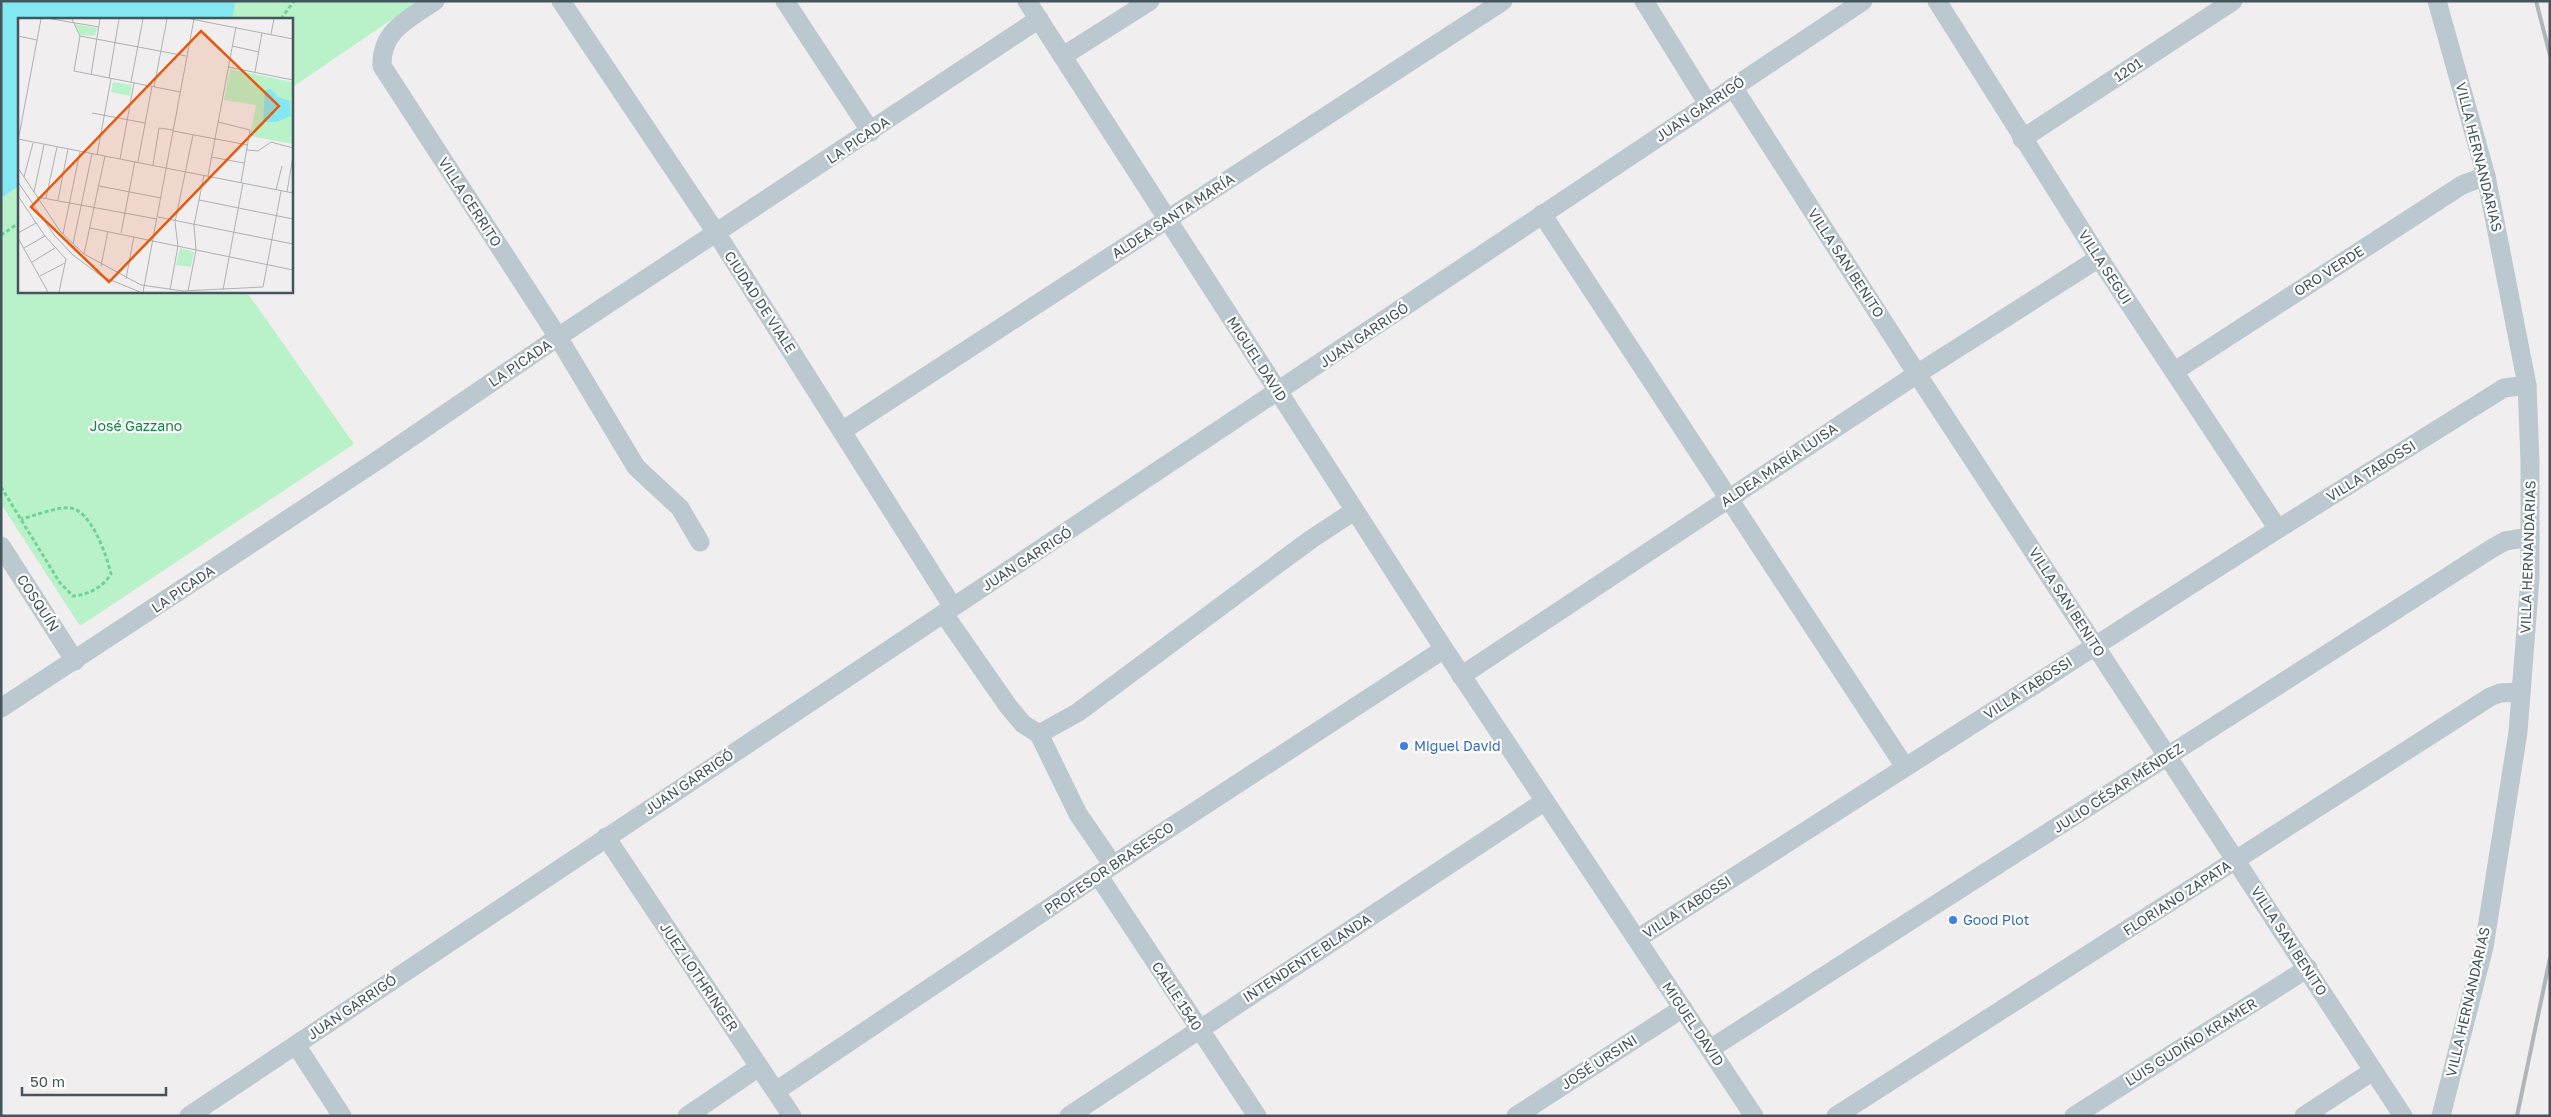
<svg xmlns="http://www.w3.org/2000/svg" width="2551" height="1117" viewBox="0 0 2551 1117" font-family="'Golos Text',sans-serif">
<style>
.green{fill:#b9f2c9}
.water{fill:#83e8f2}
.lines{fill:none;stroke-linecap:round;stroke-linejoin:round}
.path{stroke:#6fd396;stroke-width:3;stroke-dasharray:4 2.5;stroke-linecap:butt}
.minor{stroke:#bbc8cf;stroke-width:19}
.rail{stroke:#b0b5b9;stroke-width:4}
.shop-dot{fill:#3f7fe0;stroke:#fff;stroke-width:2}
.labels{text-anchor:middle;stroke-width:4.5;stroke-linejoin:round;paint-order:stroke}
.street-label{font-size:14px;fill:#45555d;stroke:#fff}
.park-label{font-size:14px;fill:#10853d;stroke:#fff}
.shop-label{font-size:14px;fill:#366cbe;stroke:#fff;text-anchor:start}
.inset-road{fill:none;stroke:#acb1b5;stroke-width:1}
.view{fill:#e8590c;fill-opacity:0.15;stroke:#e8590c;stroke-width:2.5}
.inset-edge{fill:none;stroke:#45555d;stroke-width:2.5}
</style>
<rect width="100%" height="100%" fill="#f1eeef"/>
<path class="green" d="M1,1h418l-128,87v-69h-272v272h227l108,153 -274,182 -79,-122z"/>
<path class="water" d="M1,1h233l1,3 -3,15h-213v167l-18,12z"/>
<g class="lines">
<g class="path">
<path d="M281,19l13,-18"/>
<path d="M1,235l18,-12"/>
<path d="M1,487l59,96 13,13c15,-1 30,-9 38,-22 -4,-18 -20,-64 -41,-66 -11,-2 -36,8 -49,11"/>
</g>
<g class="minor">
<path d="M435,1c-26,18 -54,29 -53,65l176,271 78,130 44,41 20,34"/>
<path d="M561,1l156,233 236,373"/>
<path d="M785,1l86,131"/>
<path d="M1027,1l417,648 310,467"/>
<path d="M1644,1l64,103"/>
<path d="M1937,1l162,257 179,271"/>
<path d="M2437,1l49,175 41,209 3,76v117l-12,154 -34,215 -43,169"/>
<path d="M1063,56l87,-55"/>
<path d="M1733,87l184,287 486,742"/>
<path d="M2022,139l211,-138"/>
<path d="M1542,214l363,553"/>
<path d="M2175,371l287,-186 24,-9"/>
<path d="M842,431l661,-430"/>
<path d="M1,546l74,115"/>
<path d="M944,614l64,92 15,18 16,10 38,-21 233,-173 44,-29"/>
<path d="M1461,676l456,-302 182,-116"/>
<path d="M1,708l377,-248 180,-123 481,-318"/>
<path d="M1039,734l39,80 35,51"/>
<path d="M606,837l186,279"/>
<path d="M1098,875l159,241"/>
<path d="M1637,939l641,-410 226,-141 23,-3"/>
<path d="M296,1045l46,71"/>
<path d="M1710,1049l781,-500 14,-8 25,-4"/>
<path d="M776,1091l337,-226 331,-216"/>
<path d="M189,1116l1674,-1115"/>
<path d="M687,1116l72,-49"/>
<path d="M1069,1116l476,-315"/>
<path d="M1516,1116l167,-108"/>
<path d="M1836,1116l654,-419 10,-4 21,-1"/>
<path d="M2074,1116l234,-148"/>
<path d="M2304,1116l69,-45"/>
</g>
<g class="rail">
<path d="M2536,1l14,54"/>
<path d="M2517,1116l33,-158"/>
</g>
</g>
<g class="shop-dot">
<circle cx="1404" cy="746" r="5"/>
<circle cx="1953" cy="920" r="5"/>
</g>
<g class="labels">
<g class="street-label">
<text transform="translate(2128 70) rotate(-33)" y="5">1201</text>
<text transform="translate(1700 109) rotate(-34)" y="5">JUAN GARRIGÓ</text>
<text transform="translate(858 140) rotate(-34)" y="5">LA PICADA</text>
<text transform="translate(2479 157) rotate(76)" y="5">VILLA HERNANDARIAS</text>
<text transform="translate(470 202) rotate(57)" y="5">VILLA CERRITO</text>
<text transform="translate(1173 216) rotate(-33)" y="5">ALDEA SANTA MARÍA</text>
<text transform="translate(1846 263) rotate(57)" y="5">VILLA SAN BENITO</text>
<text transform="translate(2105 267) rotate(57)" y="5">VILLA SEGUI</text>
<text transform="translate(2329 271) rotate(-33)" y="5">ORO VERDE</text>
<text transform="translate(760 302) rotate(57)" y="5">CIUDAD DE VIALE</text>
<text transform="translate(1364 335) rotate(-34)" y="5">JUAN GARRIGÓ</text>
<text transform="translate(1257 359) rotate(57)" y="5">MIGUEL DAVID</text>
<text transform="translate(520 363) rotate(-34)" y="5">LA PICADA</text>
<text transform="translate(1779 465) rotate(-34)" y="5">ALDEA MARÍA LUISA</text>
<text transform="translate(2371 471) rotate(-32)" y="5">VILLA TABOSSI</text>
<text transform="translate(2528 557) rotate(-88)" y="5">VILLA HERNANDARIAS</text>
<text transform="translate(1027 559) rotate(-33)" y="5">JUAN GARRIGÓ</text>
<text transform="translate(183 589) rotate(-34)" y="5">LA PICADA</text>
<text transform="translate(2067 602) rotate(57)" y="5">VILLA SAN BENITO</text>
<text transform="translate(38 603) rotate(57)" y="5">COSQUÍN</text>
<text transform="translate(2028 688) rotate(-33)" y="5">VILLA TABOSSI</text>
<text transform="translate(689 782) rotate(-34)" y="5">JUAN GARRIGÓ</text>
<text transform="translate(2118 788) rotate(-33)" y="5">JULIO CÉSAR MÉNDEZ</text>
<text transform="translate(1109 868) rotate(-34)" y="5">PROFESOR BRASESCO</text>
<text transform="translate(2177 898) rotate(-33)" y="5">FLORIANO ZAPATA</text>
<text transform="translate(1687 907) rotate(-33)" y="5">VILLA TABOSSI</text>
<text transform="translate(2289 941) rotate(57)" y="5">VILLA SAN BENITO</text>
<text transform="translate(1307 958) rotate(-33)" y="5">INTENDENTE BLANDA</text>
<text transform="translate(699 977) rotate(56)" y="5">JUEZ LOTHRINGER</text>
<text transform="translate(1177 996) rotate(57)" y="5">CALLE 1540</text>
<text transform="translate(2468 1002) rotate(-77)" y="5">VILLA HERNANDARIAS</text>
<text transform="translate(352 1007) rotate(-34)" y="5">JUAN GARRIGÓ</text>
<text transform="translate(1693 1024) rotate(56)" y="5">MIGUEL DAVID</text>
<text transform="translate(2191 1042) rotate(-32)" y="5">LUIS GUDIÑO KRAMER</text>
<text transform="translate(1599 1062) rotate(-33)" y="5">JOSÉ URSINI</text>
</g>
<g class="park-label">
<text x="136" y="431">José Gazzano</text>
</g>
<g class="shop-label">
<text x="1414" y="751">Miguel David</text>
<text x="1963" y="925">Good Plot</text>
</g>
</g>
<g transform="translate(18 18)">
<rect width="275" height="275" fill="#f1eeef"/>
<path d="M57,6l22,4 -2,8 -15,-1zM212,51l62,13 1,62 -43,-8 6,-31 -32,-5zM95,64l19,3 -2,11 -19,-4zM162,230l14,4 -3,15 -15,-2z" fill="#b9f2c9"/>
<path d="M253,71l7,8 12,4 1,15 -15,6h-13l2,-32z" fill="#83e8f2"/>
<path class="inset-road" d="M34,1l47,8M54,1l8,17 -6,35 106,21M173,1l102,20M253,16l3,-15M0,18l19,4M62,18l106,20M214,28l27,6M210,49l65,13M237,54l7,-39M73,57l9,-56M91,60l10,-59M113,64l12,-63M136,69l13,-68M74,95l53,10M200,104l32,8 -9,53M155,113l75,14M0,121l275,54M0,123l23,-122M229,132l11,1 13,-9 22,6M79,137l14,-76M193,139l33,6M102,141l14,-76M120,144l14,-76M135,147l6,-37 14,2M0,150l42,63 24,23 57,31 42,6 80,-4 18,-96M190,158l28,-149M6,159l9,-34M0,164l36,53 19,20 28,21 39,16M81,168l62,12M258,172l6,-24M16,174l10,-47M269,174l6,-36M0,178l27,40 21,23 -7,33M19,179l120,22M28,180l11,-51M40,182l10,-51M181,182l94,19M140,199l135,27M72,210l203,42M0,215l18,-10M103,215l14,-72M45,216l17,-82M0,220l30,54M55,226l19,-90M6,230l21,-12M66,236l21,-98M14,244l23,-14M83,248l7,-35M22,258l25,-13M108,261l8,-43M152,272l8,-44 -3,-24 18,-87M205,272l20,-107M170,273l8,-41 -2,-25 10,-50M125,274l51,-273"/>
<path class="view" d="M183,13l78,75 -170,176 -78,-75z"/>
<rect width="275" height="275" class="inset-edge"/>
</g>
<rect width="2551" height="1117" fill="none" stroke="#45555d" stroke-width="5"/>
<path d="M22 1087v8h144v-8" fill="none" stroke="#45555d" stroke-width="2.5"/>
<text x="30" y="1087" font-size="15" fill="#45555d" stroke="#ffffff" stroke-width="4" paint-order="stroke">50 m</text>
</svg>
